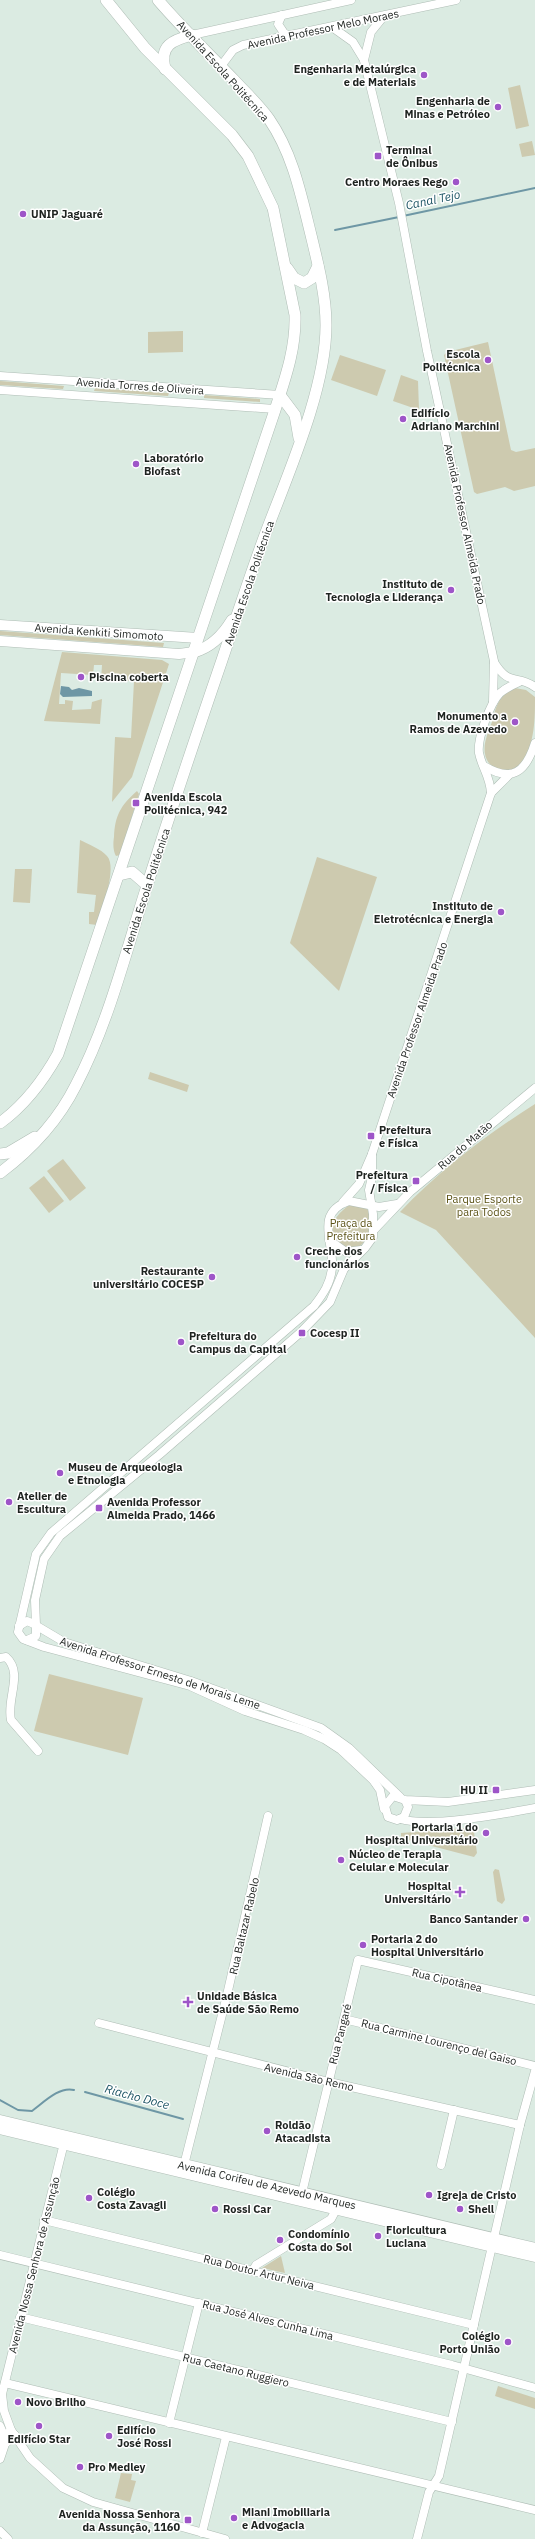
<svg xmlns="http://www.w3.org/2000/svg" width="535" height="2539" viewBox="0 0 535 2539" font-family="'IBM Plex Sans',sans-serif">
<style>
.green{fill:#cdcaaf}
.water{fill:#6e97a5}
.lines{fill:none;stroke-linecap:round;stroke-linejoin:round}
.stream{stroke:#6e97a5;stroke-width:2}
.minor-casing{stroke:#afbdb5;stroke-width:9}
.major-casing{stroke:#afbdb5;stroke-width:11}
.highway-casing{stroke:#afbdb5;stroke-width:12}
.minor{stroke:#fff;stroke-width:8}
.major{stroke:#fff;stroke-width:10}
.highway{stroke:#fff;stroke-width:11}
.poi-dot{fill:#9e55c8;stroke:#fff;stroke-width:1.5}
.labels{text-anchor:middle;stroke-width:3;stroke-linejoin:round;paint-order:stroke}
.street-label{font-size:11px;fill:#1e2320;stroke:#fff}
.poi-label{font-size:11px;font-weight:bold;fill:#1e2320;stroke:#fff;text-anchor:start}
.park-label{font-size:11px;fill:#5b5216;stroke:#fff}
.water-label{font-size:12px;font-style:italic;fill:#1c5464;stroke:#fff}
</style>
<rect width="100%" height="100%" fill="#dbebe2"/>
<g class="green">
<path d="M520,85l9,41 -13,3 -8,-41z"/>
<path d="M532,141l3,14 -13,2 -3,-13z"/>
<path d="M183,331v21l-35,1v-21z"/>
<path d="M488,342l23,108 5,2 19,-4v38l-21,5 -9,-4 -28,7 -3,-2 -30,-137 3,-3z"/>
<path d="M340,355l46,15 -9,26 -46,-16z"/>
<path d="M401,375l17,6 1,29 -26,-9z"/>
<path d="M0,381l64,5 -1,3 -63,-4z"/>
<path d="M95,388l74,5 -1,3 -74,-5z"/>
<path d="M204,395l56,4v3l-56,-4z"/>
<path d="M0,631l164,12 -1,4 -163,-12z"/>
<path d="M62,652l100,8 7,4 -37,113 -20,25 3,-65 16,1 3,-57 -33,-1 1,-15h-8l-1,10 -32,-2 -2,31h6v-4l8,1 -1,9 19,-1 1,-7 10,-3 -2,25 -56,-3z"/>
<path d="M515,688l11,2 9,7c0,21 0,47 -13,65 -10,14 -34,10 -37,-8 -2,-10 3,-22 7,-32 4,-16 7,-27 23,-34z"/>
<path d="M137,791l2,3 -19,61 -4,1c-3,-5 -3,-13 -2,-19 1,-21 6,-31 23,-46z"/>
<path d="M80,840c8,4 21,9 27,16 11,12 -6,55 -10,69l-8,-1v-12h5l2,-17 -19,-2z"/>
<path d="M317,857l60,20 -38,114 -49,-48z"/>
<path d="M15,869h17l-2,34 -17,-1z"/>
<path d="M150,1072l39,13 -2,7 -39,-13z"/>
<path d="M535,1104v234l-99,-108 -36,-18c40,-42 86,-77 135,-108z"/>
<path d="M63,1159l23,29 -16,13 -23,-30z"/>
<path d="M44,1176l20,25 -15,12 -20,-25z"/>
<path d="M350,1205l14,2 5,4c2,19 1,31 -17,40 -6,-3 -13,-6 -17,-10 -12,-11 5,-31 15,-36z"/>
<path d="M49,1674l94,24 -15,57 -94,-24z"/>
<path d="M466,1828l8,4 3,21 -3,4 -73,-19v-5z"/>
<path d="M495,1869l4,1 6,30 -3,4 -5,-3 -4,-29z"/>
<path d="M281,2256l4,17 -23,-5z"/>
<path d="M498,2386l37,12v11l-40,-13z"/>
<path d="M121,2473l11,1 -1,6 5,1 -6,21 -15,-4z"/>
</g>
<path class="water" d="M61,686l8,1 3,3 7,-2 13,3v5l-29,1 -3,-3z"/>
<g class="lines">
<g class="stream">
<path d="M403,216l132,-28"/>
<path d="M335,230l64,-13"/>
<path d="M85,2092l98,27"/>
<path d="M0,2100l18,10 14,1c11,-8 27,-25 42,-21"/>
</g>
<g class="minor-casing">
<g id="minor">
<path d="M282,15l-4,9 6,9 5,3"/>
<path d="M332,27l21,15 11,18 35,143 28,148 67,310 -1,41"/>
<path d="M192,35l159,-35"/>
<path d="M364,60l7,-28 13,-16"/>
<path d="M221,66l12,-16 10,-5 213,-45"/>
<path d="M0,376l280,19"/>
<path d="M0,390l275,19"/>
<path d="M494,662c15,25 23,12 41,25"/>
<path d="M484,766c28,17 42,6 51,-23"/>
<path d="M491,793c-1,-17 -9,-25 -12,-40 -2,-14 11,-50 21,-60 6,-5 12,-8 19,-11"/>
<path d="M343,1202l16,-18 13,-30 119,-361 18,-18"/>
<path d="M374,1230l36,-38 125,-104"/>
<path d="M329,1240l17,12 15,-2"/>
<path d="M36,1625l-1,-25 9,-41 16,-23 99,-81 142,-123 29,-30 14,-33 21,-21 8,-11v-23l-4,-24 3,-13v-23"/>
<path d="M19,1626l8,-5 9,4v11l-9,4"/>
<path d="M37,1626l27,16 127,39 130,47 28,20 51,49"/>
<path d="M0,1658l6,-1c18,16 0,42 5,63l27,31"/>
<path d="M405,1800l3,7 -4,10 -7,3 -9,-3 -3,-11 8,-10 12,4 43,2 87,-12"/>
<path d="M384,1809l-4,-19 -7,-10 -32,-30 -17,-11 -20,-9 -59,-19 -55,-25 -146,-39 -21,-8 -5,-7 18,-78 15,-21 263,-227c9,-12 17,-23 18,-39 2,-25 -18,-54 17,-66l30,6 18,-3"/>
<path d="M400,1819c31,9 102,-5 135,-11"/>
<path d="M344,2019l191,47"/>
<path d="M99,2023l230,59 191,43"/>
<path d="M65,2139l-63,255 2,17 7,19 19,28 33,30 30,14 132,37"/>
<path d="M441,2165l13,-55"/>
<path d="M183,2169l44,-174 41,-179"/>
<path d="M301,2197l57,-237 177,40"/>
<path d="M44,2220l430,105"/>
<path d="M0,2255l452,110 83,23"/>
<path d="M253,2270l3,-5 75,-46 7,-13"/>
<path d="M20,2317l432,105"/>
<path d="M5,2383l530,127"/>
<path d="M169,2423l30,-120"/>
<path d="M0,2426l4,9"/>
<path d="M1,2450v-10l10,-10"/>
<path d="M0,2459l5,-15 10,-9"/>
<path d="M0,2531l8,8"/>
<path d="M202,2533l24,-96"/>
<path d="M417,2539l12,-47 10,-16 81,-351 15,-54"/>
</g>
</g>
<g class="major-casing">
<g id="major">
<path d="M0,625l198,13"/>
<path d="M0,641l179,13 15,-2"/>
<path d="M0,2120l535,128"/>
<path d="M0,2129l535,128"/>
</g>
</g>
<g class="highway-casing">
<g id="highway">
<path d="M165,69c-6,-24 8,-29 27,-34"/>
<path d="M287,268l7,10 10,5 8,-5 6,-12"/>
<path d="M280,395l15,20 4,23"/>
<path d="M194,652c18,-5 29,-17 38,-32"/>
<path d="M119,875l13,-3 15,13"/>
<path d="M0,1123c26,-19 43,-42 58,-69l217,-644c10,-31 21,-61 20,-95l-22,-107 -25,-52 -16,-21 -87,-87 -39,-48"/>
<path d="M0,1154l8,-1 27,-16"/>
<path d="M0,1173c32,-24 58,-52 76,-88 32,-61 49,-130 70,-196 24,-76 50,-153 76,-229 13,-39 26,-78 40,-117 23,-63 64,-151 64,-218 0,-30 -8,-61 -15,-90 -10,-40 -18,-81 -42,-116 -10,-14 -23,-26 -35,-39 -25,-26 -52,-52 -76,-80"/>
</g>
</g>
<use href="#minor" class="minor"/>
<use href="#major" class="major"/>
<use href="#highway" class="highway"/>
</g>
<g class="poi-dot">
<circle cx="424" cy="75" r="4"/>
<circle cx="498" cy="107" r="4"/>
<rect x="374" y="152" width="8" height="8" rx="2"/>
<circle cx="456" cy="182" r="4"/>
<circle cx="23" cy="214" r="4"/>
<circle cx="488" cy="360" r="4"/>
<circle cx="403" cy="419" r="4"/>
<circle cx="136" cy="464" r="4"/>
<circle cx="451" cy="590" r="4"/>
<circle cx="81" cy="677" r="4"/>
<circle cx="515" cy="722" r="4"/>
<rect x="132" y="799" width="8" height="8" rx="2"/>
<circle cx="501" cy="912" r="4"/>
<rect x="367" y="1132" width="8" height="8" rx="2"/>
<rect x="412" y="1177" width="8" height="8" rx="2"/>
<circle cx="297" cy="1257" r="4"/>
<circle cx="212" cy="1277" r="4"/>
<rect x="298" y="1329" width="8" height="8" rx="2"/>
<circle cx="181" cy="1342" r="4"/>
<circle cx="60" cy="1473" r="4"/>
<circle cx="9" cy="1502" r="4"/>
<rect x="95" y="1504" width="8" height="8" rx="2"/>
<rect x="492" y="1786" width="8" height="8" rx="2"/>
<circle cx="486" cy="1833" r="4"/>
<circle cx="341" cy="1860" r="4"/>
<path d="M458 1886h4v4h4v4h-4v4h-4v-4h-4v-4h4z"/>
<circle cx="526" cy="1919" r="4"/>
<circle cx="363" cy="1945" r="4"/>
<path d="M186 1996h4v4h4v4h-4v4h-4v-4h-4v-4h4z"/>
<circle cx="267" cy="2131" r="4"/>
<circle cx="429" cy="2195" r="4"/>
<circle cx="89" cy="2198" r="4"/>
<circle cx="215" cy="2209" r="4"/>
<circle cx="460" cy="2209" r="4"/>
<circle cx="378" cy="2236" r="4"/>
<circle cx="280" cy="2240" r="4"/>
<circle cx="508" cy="2342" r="4"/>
<circle cx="18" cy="2402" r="4"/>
<circle cx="39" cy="2426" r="4"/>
<circle cx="109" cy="2436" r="4"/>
<circle cx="80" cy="2467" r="4"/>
<circle cx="234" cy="2518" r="4"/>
<rect x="184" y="2516" width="8" height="8" rx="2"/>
</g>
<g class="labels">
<g class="street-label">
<text transform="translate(323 29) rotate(-12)" y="4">Avenida Professor Melo Moraes</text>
<text transform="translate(223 71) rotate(48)" y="4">Avenida Escola Politécnica</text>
<text transform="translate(140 386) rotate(4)" y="4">Avenida Torres de Oliveira</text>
<text transform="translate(465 524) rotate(78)" y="4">Avenida Professor Almeida Prado</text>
<text transform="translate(249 583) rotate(-71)" y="4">Avenida Escola Politécnica</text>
<text transform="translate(99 632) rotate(4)" y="4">Avenida Kenkiti Simomoto</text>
<text transform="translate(146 891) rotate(-72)" y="4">Avenida Escola Politécnica</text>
<text transform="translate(417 1020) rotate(-71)" y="4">Avenida Professor Almeida Prado</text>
<text transform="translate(465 1145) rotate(-41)" y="4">Rua do Matão</text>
<text transform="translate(160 1673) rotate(18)" y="4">Avenida Professor Ernesto de Morais Leme</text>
<text transform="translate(244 1926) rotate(-77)" y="4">Rua Baltazar Rabelo</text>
<text transform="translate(447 1980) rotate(13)" y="4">Rua Cipotânea</text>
<text transform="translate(340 2034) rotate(-76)" y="4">Rua Pangaré</text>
<text transform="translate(439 2042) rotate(14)" y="4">Rua Carmine Lourenço del Gaiso</text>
<text transform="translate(309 2077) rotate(13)" y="4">Avenida São Remo</text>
<text transform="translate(267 2185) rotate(13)" y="4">Avenida Corifeu de Azevedo Marques</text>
<text transform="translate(34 2265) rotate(-76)" y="4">Avenida Nossa Senhora de Assunção</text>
<text transform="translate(259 2272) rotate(14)" y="4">Rua Doutor Artur Neiva</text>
<text transform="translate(268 2320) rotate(14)" y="4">Rua José Alves Cunha Lima</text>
<text transform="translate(236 2370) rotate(14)" y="4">Rua Caetano Ruggiero</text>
</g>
<g class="poi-label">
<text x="416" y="73" text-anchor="end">Engenharia Metalúrgica<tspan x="416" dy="13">e de Materiais</tspan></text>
<text x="490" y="105" text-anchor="end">Engenharia de<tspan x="490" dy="13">Minas e Petróleo</tspan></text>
<text x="386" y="154">Terminal<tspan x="386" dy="13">de Ônibus</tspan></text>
<text x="448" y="186" text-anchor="end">Centro Moraes Rego</text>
<text x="31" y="218">UNIP Jaguaré</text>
<text x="480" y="358" text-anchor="end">Escola<tspan x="480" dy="13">Politécnica</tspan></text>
<text x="411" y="417">Edifício<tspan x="411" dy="13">Adriano Marchini</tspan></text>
<text x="144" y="462">Laboratório<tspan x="144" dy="13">Biofast</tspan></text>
<text x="443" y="588" text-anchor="end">Instituto de<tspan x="443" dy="13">Tecnologia e Liderança</tspan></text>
<text x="89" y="681">Piscina coberta</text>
<text x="507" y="720" text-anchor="end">Monumento a<tspan x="507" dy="13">Ramos de Azevedo</tspan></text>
<text x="144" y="801">Avenida Escola<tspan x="144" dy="13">Politécnica, 942</tspan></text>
<text x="493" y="910" text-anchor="end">Instituto de<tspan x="493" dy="13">Eletrotécnica e Energia</tspan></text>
<text x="379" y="1134">Prefeitura<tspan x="379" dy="13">e Física</tspan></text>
<text x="408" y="1179" text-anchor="end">Prefeitura<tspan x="408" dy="13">/ Física</tspan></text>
<text x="305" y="1255">Creche dos<tspan x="305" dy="13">funcionários</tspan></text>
<text x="204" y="1275" text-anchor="end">Restaurante<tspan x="204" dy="13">universitário COCESP</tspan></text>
<text x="310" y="1337">Cocesp II</text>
<text x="189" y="1340">Prefeitura do<tspan x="189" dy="13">Campus da Capital</tspan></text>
<text x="68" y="1471">Museu de Arqueologia<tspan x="68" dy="13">e Etnologia</tspan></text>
<text x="17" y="1500">Atelier de<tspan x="17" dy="13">Escultura</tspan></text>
<text x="107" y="1506">Avenida Professor<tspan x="107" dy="13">Almeida Prado, 1466</tspan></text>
<text x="488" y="1794" text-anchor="end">HU II</text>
<text x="478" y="1831" text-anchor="end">Portaria 1 do<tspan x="478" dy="13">Hospital Universitário</tspan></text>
<text x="349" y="1858">Núcleo de Terapia<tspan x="349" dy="13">Celular e Molecular</tspan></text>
<text x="451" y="1890" text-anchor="end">Hospital<tspan x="451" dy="13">Universitário</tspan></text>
<text x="518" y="1923" text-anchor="end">Banco Santander</text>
<text x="371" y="1943">Portaria 2 do<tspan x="371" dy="13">Hospital Universitário</tspan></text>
<text x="197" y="2000">Unidade Básica<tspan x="197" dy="13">de Saúde São Remo</tspan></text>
<text x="275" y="2129">Roldão<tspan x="275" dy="13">Atacadista</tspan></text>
<text x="97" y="2196">Colégio<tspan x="97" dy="13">Costa Zavagli</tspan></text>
<text x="437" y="2199">Igreja de Cristo</text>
<text x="223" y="2213">Rossi Car</text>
<text x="468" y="2213">Shell</text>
<text x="386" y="2234">Floricultura<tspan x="386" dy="13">Luciana</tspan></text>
<text x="288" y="2238">Condomínio<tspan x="288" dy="13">Costa do Sol</tspan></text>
<text x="500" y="2340" text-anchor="end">Colégio<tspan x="500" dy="13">Porto União</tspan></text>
<text x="26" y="2406">Novo Brilho</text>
<text x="117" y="2434">Edifício<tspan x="117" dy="13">José Rossi</tspan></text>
<text x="39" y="2443" text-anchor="middle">Edifício Star</text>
<text x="88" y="2471">Pro Medley</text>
<text x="242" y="2516">Miani Imobiliaria<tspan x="242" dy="13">e Advogacia</tspan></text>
<text x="180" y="2518" text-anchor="end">Avenida Nossa Senhora<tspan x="180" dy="13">da Assunção, 1160</tspan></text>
</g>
<g class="park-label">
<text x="484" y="1203">Parque Esporte<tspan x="484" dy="13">para Todos</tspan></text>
<text x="351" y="1227">Praça da<tspan x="351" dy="13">Prefeitura</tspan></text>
</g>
<g class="water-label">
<text transform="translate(433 200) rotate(-12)" y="4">Canal Tejo</text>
<text transform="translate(137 2097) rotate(15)" y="4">Riacho Doce</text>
</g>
</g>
</svg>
